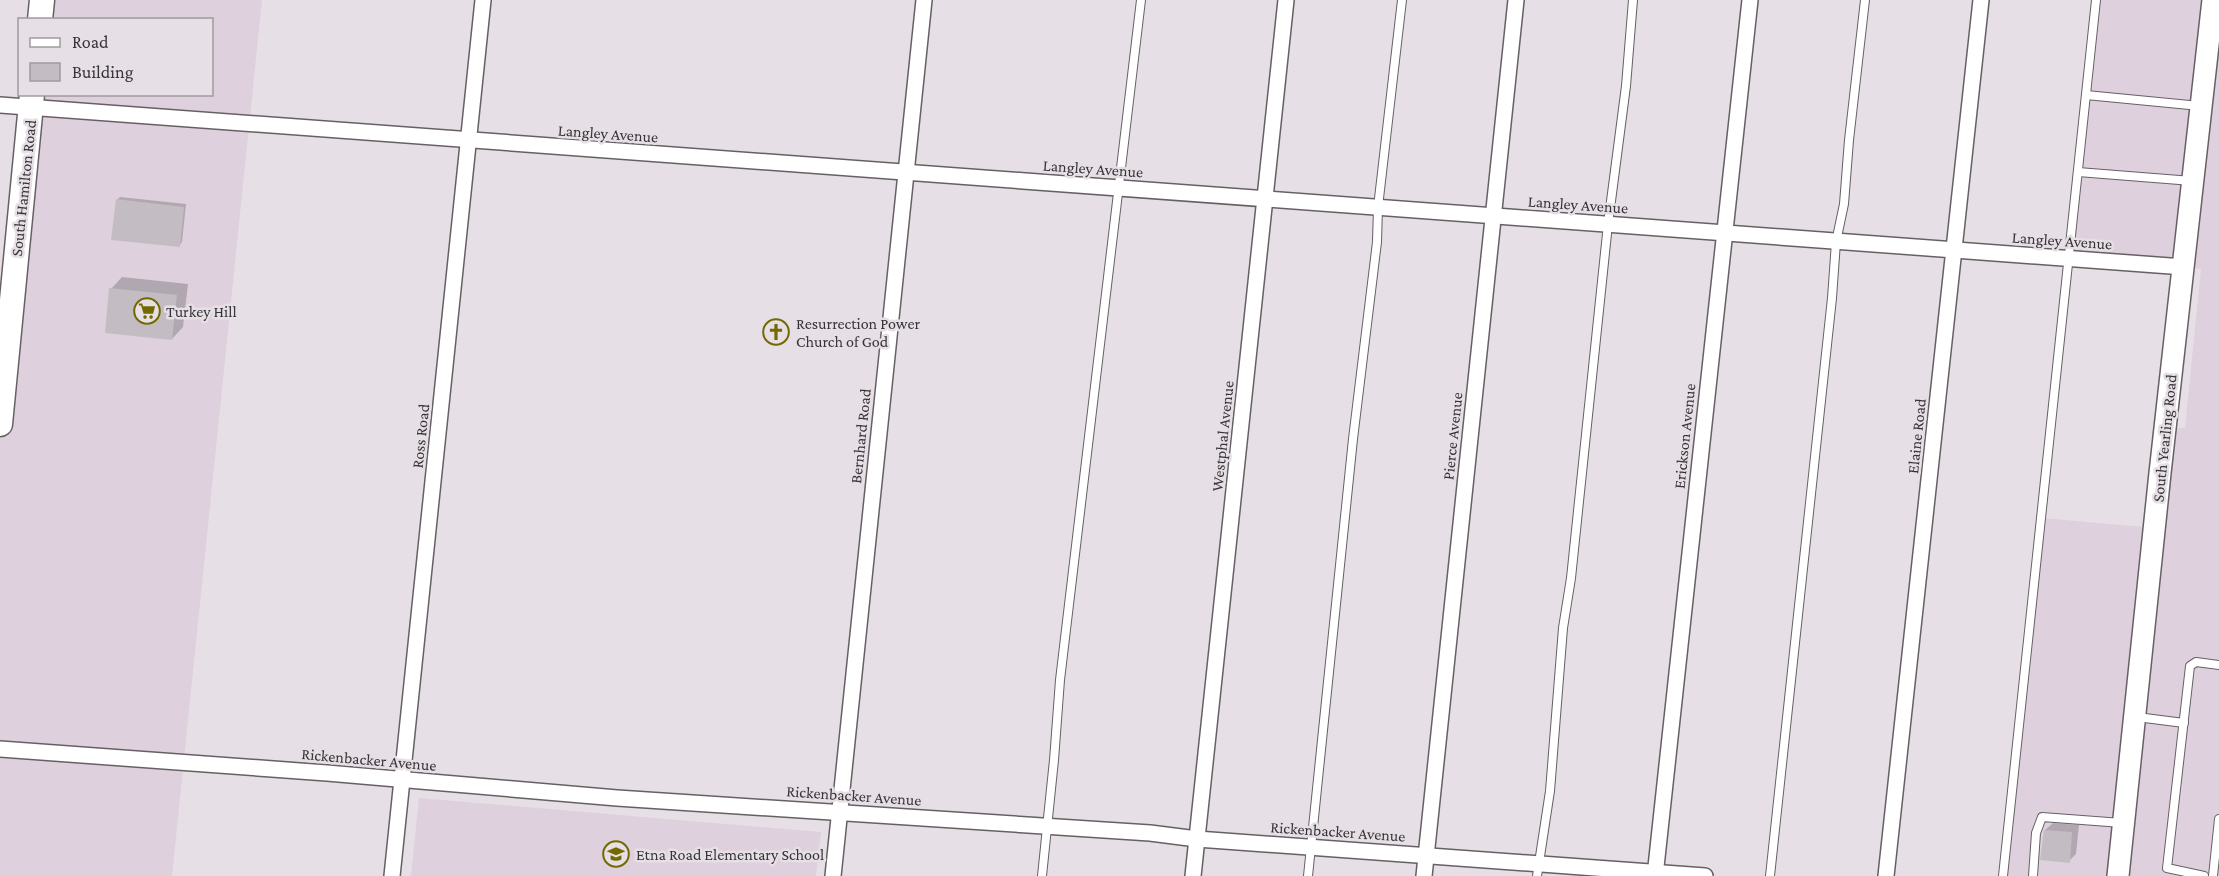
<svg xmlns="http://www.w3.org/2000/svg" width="2219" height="876" viewBox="0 0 2219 876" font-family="'Crimson Pro',serif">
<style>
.built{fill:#ded1dd}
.shadow{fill:#0003}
.building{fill:#c3bcc2}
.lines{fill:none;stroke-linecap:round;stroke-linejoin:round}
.lane-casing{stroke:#666065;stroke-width:10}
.street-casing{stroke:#666065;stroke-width:18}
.secondary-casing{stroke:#666065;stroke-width:24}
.primary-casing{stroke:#666065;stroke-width:27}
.lane{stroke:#fff;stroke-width:8}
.street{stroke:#fff;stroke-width:15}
.secondary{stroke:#fff;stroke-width:21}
.primary{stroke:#fff;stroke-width:24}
.labels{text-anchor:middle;stroke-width:5;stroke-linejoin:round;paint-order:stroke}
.street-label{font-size:16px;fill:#363436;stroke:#e6dfe5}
.poi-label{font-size:16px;fill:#363436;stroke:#e6dfe5;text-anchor:start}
</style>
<rect width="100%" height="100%" fill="#e6dfe5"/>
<g class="built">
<path d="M43,0h219l-90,876h-172v-458l33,-323 179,-1v-74l-171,-1z"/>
<path d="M2096,0h123v876h-216l39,-358 114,10 12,-100h17l16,-159 -132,-10z"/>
<path d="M419,798l402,34 -5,44h-405z"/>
</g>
<g class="shadow">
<path d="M120,197l66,7 -4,38 -3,4 -62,-46z"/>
<path d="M122,277l66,7 -5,43 -11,12 -61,-50z"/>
<path d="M2053,823l26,2 -3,29 -7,7 -24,-31z"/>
</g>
<g class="building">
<path d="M116,199l68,8 -4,40 -69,-7z"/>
<path d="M109,288l68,7 -5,45 -67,-7z"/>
<path d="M2044,830l28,2 -2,31 -30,-3z"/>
</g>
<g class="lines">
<g class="lane-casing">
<g id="lane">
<path d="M2086,95l114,11"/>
<path d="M2078,172l114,9"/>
<path d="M2137,717l47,6"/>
<path d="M1042,876l12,-116 6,-80 81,-680"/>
<path d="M1308,876l45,-437 24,-197 1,-35 24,-207"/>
<path d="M1537,876l13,-85 13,-163 8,-50 37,-354 18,-138 7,-86"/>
<path d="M1770,876l62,-578 4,-56 8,-38 5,-64 16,-140"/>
<path d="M2003,876l93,-876"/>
<path d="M2033,876l3,-43 6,-16 80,6"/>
<path d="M2204,876l-37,-8 23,-202 6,-4 23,3"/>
<path d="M2213,876l6,-57"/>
</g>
</g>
<g class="street-casing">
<g id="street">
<path d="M0,105l2184,162"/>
<path d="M0,749l327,24 290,25 533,35 47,6 508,37"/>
<path d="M392,876l91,-876"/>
<path d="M833,876l91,-876"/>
<path d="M1193,876l93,-876"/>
<path d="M1424,876l92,-876"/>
<path d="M1655,876l95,-876"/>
<path d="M1886,876l95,-876"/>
</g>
</g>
<g class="secondary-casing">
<path id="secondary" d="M2118,876l42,-403 53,-473"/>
</g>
<g class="primary-casing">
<g id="primary">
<path d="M40,20l2,-20"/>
<path d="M0,424l32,-330"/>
</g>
</g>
<use href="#lane" class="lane"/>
<use href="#street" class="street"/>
<use href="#secondary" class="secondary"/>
<use href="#primary" class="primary"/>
</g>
<defs>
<g id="supermarket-ring" transform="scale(1.35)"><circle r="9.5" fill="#e6dfe5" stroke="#736901" stroke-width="1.5"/><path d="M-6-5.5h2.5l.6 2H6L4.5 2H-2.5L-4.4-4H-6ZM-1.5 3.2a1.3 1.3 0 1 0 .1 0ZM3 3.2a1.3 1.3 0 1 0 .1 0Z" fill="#736901"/></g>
<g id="church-ring" transform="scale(1.35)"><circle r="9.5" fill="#e6dfe5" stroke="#736901" stroke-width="1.5"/><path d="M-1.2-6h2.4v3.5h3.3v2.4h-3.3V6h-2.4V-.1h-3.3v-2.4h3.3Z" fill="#736901"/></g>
<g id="school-ring" transform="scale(1.35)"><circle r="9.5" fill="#e6dfe5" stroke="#736901" stroke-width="1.5"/><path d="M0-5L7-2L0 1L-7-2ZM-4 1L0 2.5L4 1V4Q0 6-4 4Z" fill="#736901"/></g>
</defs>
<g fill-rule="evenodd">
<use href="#supermarket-ring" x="147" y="311"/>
<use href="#church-ring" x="776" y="332"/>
<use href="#school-ring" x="616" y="854"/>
</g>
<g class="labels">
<g class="street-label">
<text transform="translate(608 133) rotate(4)" y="6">Langley Avenue</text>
<text transform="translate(1093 168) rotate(4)" y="6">Langley Avenue</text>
<text transform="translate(23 188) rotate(-84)" y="6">South Hamilton Road</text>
<text transform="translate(1578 204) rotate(4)" y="6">Langley Avenue</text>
<text transform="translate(2062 240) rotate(4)" y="6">Langley Avenue</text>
<text transform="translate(420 436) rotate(-84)" y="6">Ross Road</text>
<text transform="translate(860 436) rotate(-84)" y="6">Bernhard Road</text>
<text transform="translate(1222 436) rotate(-84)" y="6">Westphal Avenue</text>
<text transform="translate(1452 436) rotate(-84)" y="6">Pierce Avenue</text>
<text transform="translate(1684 436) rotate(-84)" y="6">Erickson Avenue</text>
<text transform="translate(1916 436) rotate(-84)" y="6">Elaine Road</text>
<text transform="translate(2164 438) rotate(-84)" y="6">South Yearling Road</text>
<text transform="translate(369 759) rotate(5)" y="6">Rickenbacker Avenue</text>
<text transform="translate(854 795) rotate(4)" y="6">Rickenbacker Avenue</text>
<text transform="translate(1338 831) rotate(4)" y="6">Rickenbacker Avenue</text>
</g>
<g class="poi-label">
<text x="166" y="317">Turkey Hill</text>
<text x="796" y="329">Resurrection Power<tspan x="796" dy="18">Church of God</tspan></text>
<text x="636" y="860">Etna Road Elementary School</text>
</g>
</g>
<rect x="18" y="18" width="195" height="78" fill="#e6dfe5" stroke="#a09b9f" stroke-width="1.5"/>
<rect x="30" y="38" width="30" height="9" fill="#ffffff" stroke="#a09b9f" stroke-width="1.5"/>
<text x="72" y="48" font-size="18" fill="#363436">Road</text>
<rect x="30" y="63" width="30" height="18" fill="#c3bcc2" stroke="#a09b9f" stroke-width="1.5"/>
<text x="72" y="78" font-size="18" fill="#363436">Building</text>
</svg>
